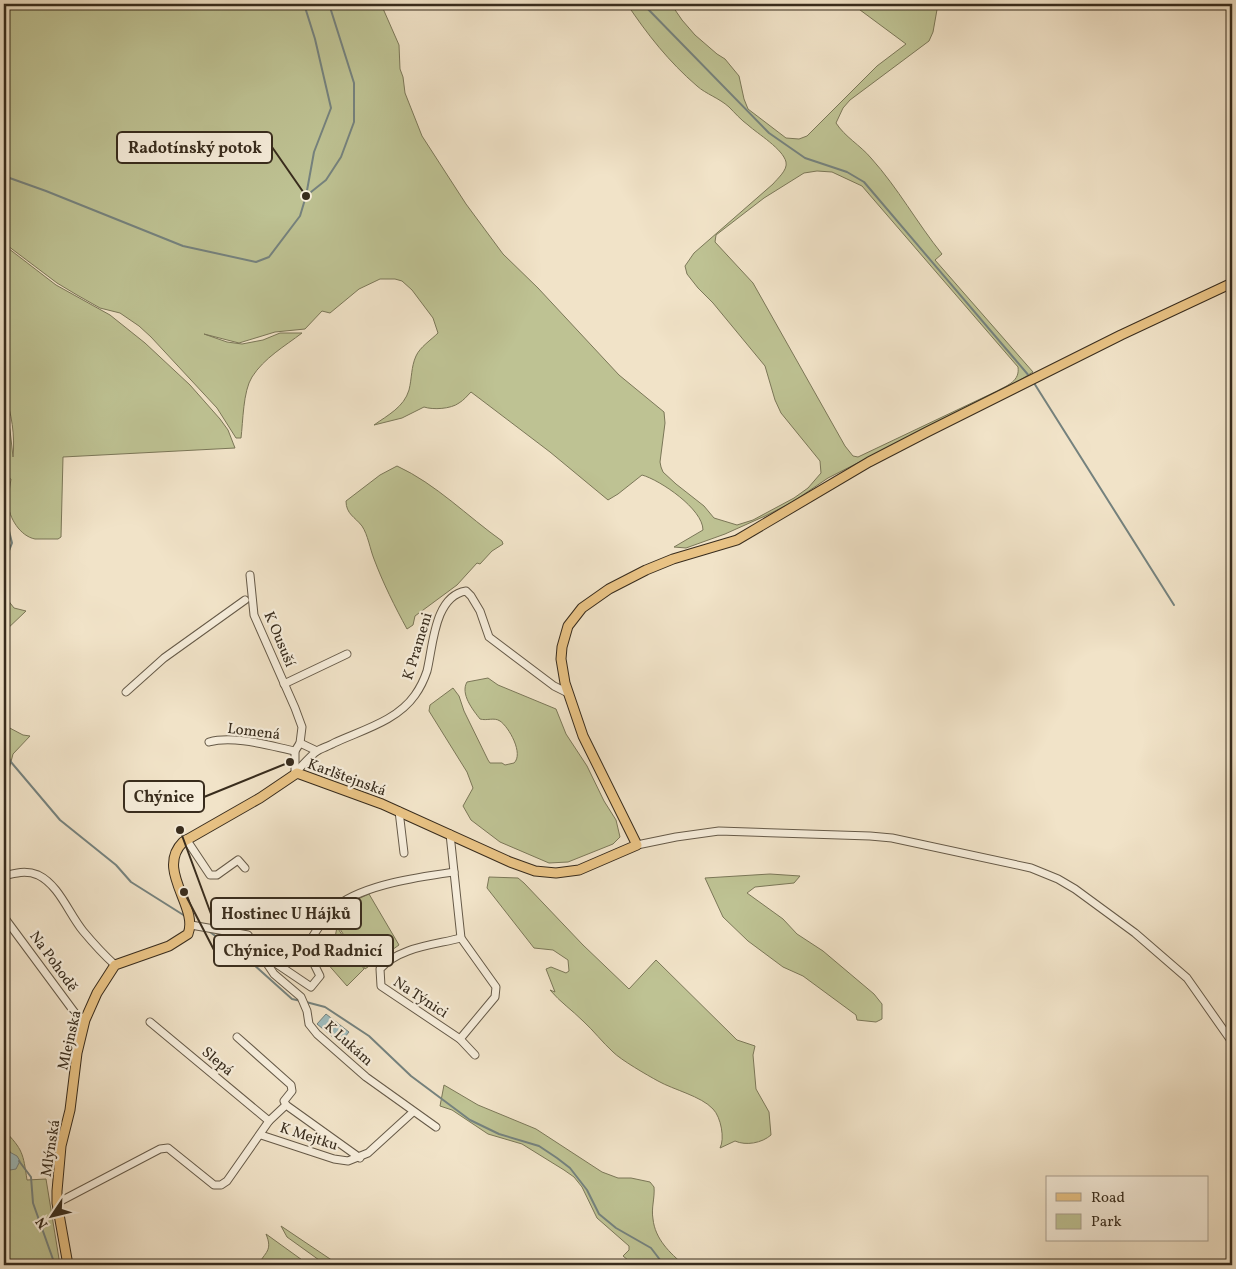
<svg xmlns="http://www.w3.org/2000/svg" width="1236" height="1269" viewBox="0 0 1236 1269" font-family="Vollkorn,serif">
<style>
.green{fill:#bec293;stroke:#7b7758;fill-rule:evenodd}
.water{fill:#9ebcbe;stroke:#75827e}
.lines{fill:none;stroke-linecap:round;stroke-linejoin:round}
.stream{stroke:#75827e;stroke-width:2}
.minor-casing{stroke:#665a48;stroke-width:9}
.major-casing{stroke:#382c1d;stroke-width:11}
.minor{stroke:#f6eddb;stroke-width:7}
.major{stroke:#e8c284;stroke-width:9}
.labels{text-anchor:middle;stroke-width:4.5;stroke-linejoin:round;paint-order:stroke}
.street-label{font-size:15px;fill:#382c1d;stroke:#f6eddb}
.leader{fill:none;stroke:#382c1d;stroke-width:2}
.callout-dot{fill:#382c1d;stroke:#f6eddb;stroke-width:2}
.callout{fill:#f6eddb;stroke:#382c1d;stroke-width:2}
.callout-label{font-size:16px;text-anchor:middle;font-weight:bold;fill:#382c1d}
</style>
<rect width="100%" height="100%" fill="#f1e3c8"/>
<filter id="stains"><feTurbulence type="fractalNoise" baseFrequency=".004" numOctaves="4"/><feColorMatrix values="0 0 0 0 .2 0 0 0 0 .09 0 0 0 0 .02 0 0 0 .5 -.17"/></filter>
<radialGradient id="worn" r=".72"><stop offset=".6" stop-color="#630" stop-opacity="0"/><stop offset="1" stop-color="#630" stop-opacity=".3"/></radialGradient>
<g class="green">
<path d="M4,4h377l18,41 1,24 3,8 2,16 17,43 44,68 37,50 35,34 81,87 45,37 1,11 -5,39 1,5 2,5 13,12 28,22 10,12 23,7 16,-5 41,-22 14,-10 13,-15 -1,-12 -39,-48 -6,-13 -10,-34 -52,-63 -15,-15 -11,-14 -2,-8 9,-13 79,-69c4,-5 15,-14 13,-22 -3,-13 -28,-28 -38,-37 -7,-5 -13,-12 -19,-18 -10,-9 -23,-13 -32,-21 -28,-24 -50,-52 -70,-82h44l11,16 13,15 22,19 8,5 14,17 5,23 4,10 38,29 13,1 8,-3 70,-70 29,-22 -54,-40h86l-5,28 -4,9 -79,59 -7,8 -7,15c9,14 24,22 35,35 27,30 46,65 71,96l-7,6 98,112 -16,10 -189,96 -37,25 -26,13 -40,18 -39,14 -12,-1 29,-17c0,-21 -43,-50 -61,-55l-24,19 -10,6 -58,-48 -79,-60c-4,4 -7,8 -12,11 -8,6 -26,7 -35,4l-22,11 -28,7c14,-10 30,-18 35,-35 3,-12 2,-23 7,-34 4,-9 15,-16 22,-23l-5,-15 -21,-28 -10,-9 -7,-2h-15l-21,10 -29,24 -8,-2 -17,18 -30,3 -36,11 -35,-9 23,8 15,2 21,-4 17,-7h22c-17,13 -38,25 -50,44 -9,14 -9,45 -11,61h-5l-19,-30 -66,-71 -12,-11 -19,-13 -20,-5 -23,-13 -20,-12 -53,-40zM817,171l15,1 30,14 156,181c2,14 -10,18 -21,24l-139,66 -5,-1 -8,-10 -92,-163 -38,-41 1,-7 48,-37 40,-25z"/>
<path d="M4,245l52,40 54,30 35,28 45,42 30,34 8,11 7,18 -172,9 -2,80 -3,2h-23c-15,-3 -26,-21 -27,-36 0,-8 2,-16 3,-24l-7,-2v-74l6,27 3,27c2,-21 -1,-44 -9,-64z"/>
<path d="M397,466c39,18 70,50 105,75l1,3 -11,7 -12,13 -3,-1 -20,22 -42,31 -2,9 -6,4c-12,-22 -24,-46 -33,-70 -4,-10 -6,-24 -12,-33 -7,-9 -16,-12 -16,-25l34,-26z"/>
<path d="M4,595l10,13 12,3 -22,21z"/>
<path d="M488,678l10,7 58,24 10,25 21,32 17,35 12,19 4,17 -7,7 -45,18 -19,1 -49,-21 -29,-22 -8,-14 10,-18 -6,-16 -38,-61 1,-6 23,-17 6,8 5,15 24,49 2,3h12l3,2 9,-2c10,-9 -5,-36 -14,-42 -6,-4 -13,0 -20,-2 -7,-9 -20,-25 -13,-37z"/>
<path d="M4,725l19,10 7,1 -17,18 -6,23 -3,-7z"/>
<path d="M770,874l30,2 -6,7 -39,4 -8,6 36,26 14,15 26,17 51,43 8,10v15l-6,3 -19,-2 -1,-5 -53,-39 -20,-9 -35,-26 -25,-24 -18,-39z"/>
<path d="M489,877l29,1 6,5 59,62 46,44 27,-29 81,80 18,6 -2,9 3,34 13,23 2,23c-9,8 -25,11 -36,6l-15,7c5,-9 1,-31 -7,-39 -12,-13 -39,-19 -55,-28 -11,-6 -37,-21 -45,-29 -11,-10 -19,-21 -30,-31 -11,-11 -23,-19 -33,-31l5,2 -9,-23 5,-2 15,6 3,-2 -1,-11 -15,-10 -19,-2 -47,-60z"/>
<path d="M369,894l30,51 -34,24 -30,-48 2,-1 -3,-6 2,-2 9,10 4,-9 -4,-8z"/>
<path d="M337,927l27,42 -17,17 -21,-24 7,-7 -3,-4 3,-3z"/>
<path d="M444,1085l34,20 58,24 66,43 16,6h13l19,4 4,5c1,11 -3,21 -1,32 2,20 17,34 31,46h-50l-11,-9 6,-6v-4l-32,-28 -15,-31 -8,-10 -10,-7 -42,-26 -34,-10 -36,-24 -12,-4z"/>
<path d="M4,1130c19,20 19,23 23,50l19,-1 14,86h-56v-94l2,1 4,-21 -6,-2z"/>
<path d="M281,1226l58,39h-13l-39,-28z"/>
<path d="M266,1234l43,31h-51c7,-13 15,-14 8,-31z"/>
</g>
<g class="water">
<path d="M326,1014l23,18 -9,11 -23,-19z"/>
<path d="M4,1149l13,7 3,5 -4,8 -12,2z"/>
</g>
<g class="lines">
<g class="stream">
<path d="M304,4l11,35 16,69 -17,44 -8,44"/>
<path d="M643,4l126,129 36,25 42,14 17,10 166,195"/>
<path d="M4,176l42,15 137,55 73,16 13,-5 31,-41 6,-20 20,-16 15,-23 13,-35v-39l-25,-79"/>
<path d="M1034,383l140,222"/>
<path d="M4,511l8,32 -8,21"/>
<path d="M4,739l3,16 4,7 49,58 56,45 15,17 54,34"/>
<path d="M210,932l42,31 40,36 9,2"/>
<path d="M306,1002l19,5 44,29 42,40 59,44 29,14 40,12 18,12 13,10 17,22 12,24 17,14 35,20 13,17"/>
<path d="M19,1161l12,16 2,26 22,62"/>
</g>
<g class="minor-casing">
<g id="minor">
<path d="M250,575l4,40 41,93 7,19 -2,16 -5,8v22"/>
<path d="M284,684l63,-30"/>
<path d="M126,692l38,-34 81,-58"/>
<path d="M209,742c25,-7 61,4 86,9"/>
<path d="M300,743l17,8"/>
<path d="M295,773c7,-7 14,-16 22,-22 5,-3 12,-5 17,-8 28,-13 63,-22 81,-48 5,-7 9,-15 12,-24 6,-24 7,-75 39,-80l5,5 9,15 9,26 65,49 14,7"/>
<path d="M399,811l5,42"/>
<path d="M450,834l11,104 35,49 -1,10 -35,42"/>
<path d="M186,839l24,36h7l21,-15 7,8"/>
<path d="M637,845l39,-8 43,-6 151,5 22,2 139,30 27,11 17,10 60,44 52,45 45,64"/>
<path d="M4,876c11,-3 22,-6 34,-1 21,10 31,39 45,56 10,12 21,24 32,34"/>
<path d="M4,917l71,96 10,7"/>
<path d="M191,925l57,10 26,39 27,23 6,14 2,13 8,10 49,43 70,50"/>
<path d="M461,938c-27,7 -62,9 -81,31l1,17 79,53 15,16"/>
<path d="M264,959l4,-1 43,29 9,-11 -13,-26v-5c9,-13 18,-30 31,-40 29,-21 81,-28 116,-33"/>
<path d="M150,1022l119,99"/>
<path d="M237,1037l54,48 1,6 -8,10 2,4"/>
<path d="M261,1135l73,24 14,2 20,-8 45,-41"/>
<path d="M57,1203l103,-54 8,-1 46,37h7l6,-4 42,-60 17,-16 74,53"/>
</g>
</g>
<g class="major-casing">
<path id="major" d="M68,1265l-11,-62v-12l4,-45 9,-36 7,-57 8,-33 12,-27 18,-28 54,-19 19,-12c11,-27 -33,-64 -5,-92l77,-44 37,-25 85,31 128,58 25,9 21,2 23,-3 58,-25 -54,-109 -18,-53 -4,-24 1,-12 6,-21 14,-18 27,-19 37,-19 27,-11 64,-19 132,-78 58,-30 194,-97 111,-52"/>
</g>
<use href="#minor" class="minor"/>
<use href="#major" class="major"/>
</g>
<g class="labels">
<g class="street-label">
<text transform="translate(280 639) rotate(67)" y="5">K Ousuší</text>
<text transform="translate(417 646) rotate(-73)" y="5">K Prameni</text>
<text transform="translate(254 731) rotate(7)" y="5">Lomená</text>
<text transform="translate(347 777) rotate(20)" y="5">Karlštejnská</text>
<text transform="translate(54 961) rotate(54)" y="5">Na Pohodě</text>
<text transform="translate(421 997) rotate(33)" y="5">Na Týnici</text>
<text transform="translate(69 1040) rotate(-77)" y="5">Mlejnská</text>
<text transform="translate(349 1043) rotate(42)" y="5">K Lukám</text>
<text transform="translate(218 1061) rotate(40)" y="5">Slepá</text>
<text transform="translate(309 1136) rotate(18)" y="5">K Mejtku</text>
<text transform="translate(50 1148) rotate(-81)" y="5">Mlýnská</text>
</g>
</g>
<path class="leader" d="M306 196L272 147M290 762L204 797M180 830L211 914M184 892L214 950"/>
<g class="callout-dot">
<circle cx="306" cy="196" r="5"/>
<circle cx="290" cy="762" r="5"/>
<circle cx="180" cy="830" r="5"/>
<circle cx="184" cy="892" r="5"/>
</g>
<g class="callout">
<rect x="117" y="132" width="155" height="31" rx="5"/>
<rect x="124" y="781" width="80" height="31" rx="5"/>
<rect x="211" y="898" width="150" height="31" rx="5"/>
<rect x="214" y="935" width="179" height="31" rx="5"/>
</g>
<g class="callout-label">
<text x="195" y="153">Radotínský potok</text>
<text x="164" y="802">Chýnice</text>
<text x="286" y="919">Hostinec U Hájků</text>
<text x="303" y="956">Chýnice, Pod Radnicí</text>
</g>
<rect width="1236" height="1269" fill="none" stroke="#f1e3c8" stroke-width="20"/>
<rect x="5" y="5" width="1226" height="1259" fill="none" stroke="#382c1d" stroke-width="2.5"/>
<rect x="10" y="10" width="1216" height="1249" fill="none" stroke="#382c1d"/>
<rect x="1046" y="1176" width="162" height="65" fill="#f6eddb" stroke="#aaa08f"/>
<rect x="1056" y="1193" width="25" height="8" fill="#e8c284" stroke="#aaa08f"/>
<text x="1091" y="1202" font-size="15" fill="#382c1d">Road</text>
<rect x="1056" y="1214" width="25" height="15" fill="#bec293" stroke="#aaa08f"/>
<text x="1091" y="1226" font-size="15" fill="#382c1d">Park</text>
<g transform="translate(52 1216) rotate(235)" stroke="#f6eddb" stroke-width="4" paint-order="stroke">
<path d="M0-4L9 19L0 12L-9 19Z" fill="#382c1d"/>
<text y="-8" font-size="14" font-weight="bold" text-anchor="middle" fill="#382c1d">N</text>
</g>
<rect width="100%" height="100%" filter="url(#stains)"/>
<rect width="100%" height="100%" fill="url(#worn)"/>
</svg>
